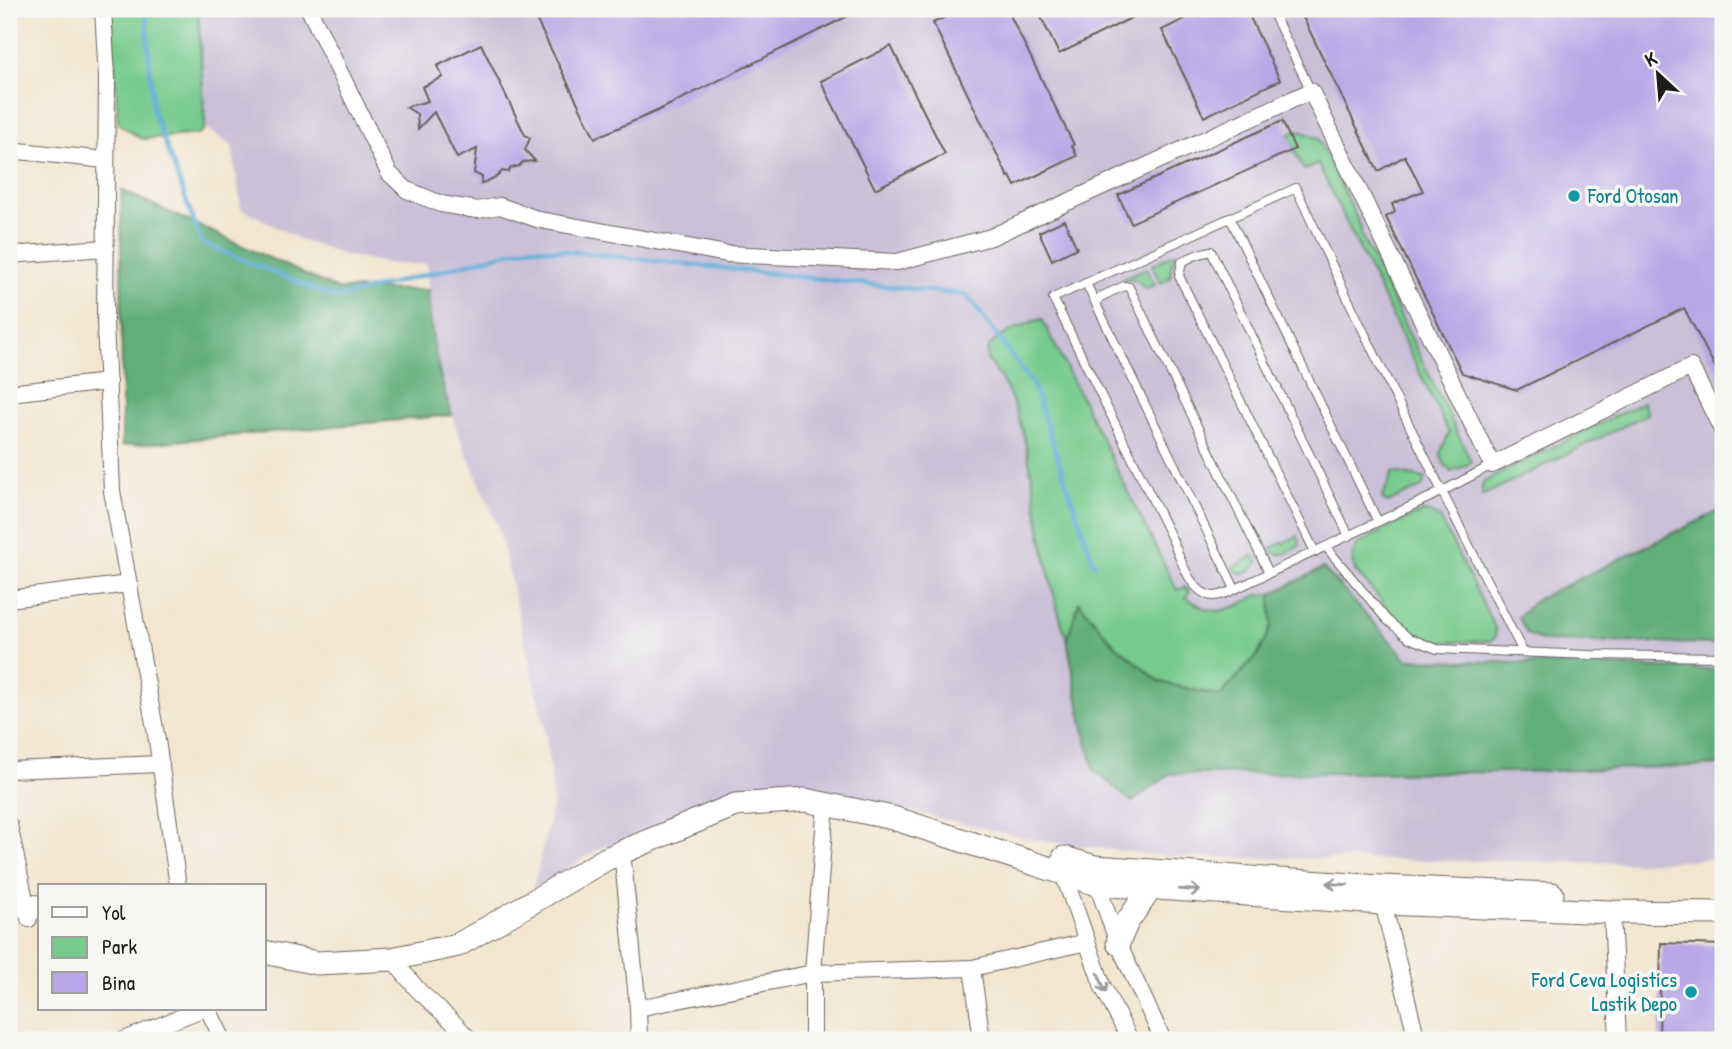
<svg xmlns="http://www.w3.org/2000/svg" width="1732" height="1049" viewBox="0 0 1732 1049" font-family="'Patrick Hand',sans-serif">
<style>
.industrial{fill:#c9bfd7}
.green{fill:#76ca8e;stroke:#497355;stroke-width:2}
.forest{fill:#60ae79;stroke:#3e654a;stroke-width:2}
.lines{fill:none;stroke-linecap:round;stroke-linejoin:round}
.stream{stroke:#60add9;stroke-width:4.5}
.building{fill:#b7a7e6}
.service-casing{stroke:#67625b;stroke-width:10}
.minor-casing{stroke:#67625b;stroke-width:18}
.secondary-casing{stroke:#67625b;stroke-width:25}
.service{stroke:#fff;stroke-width:8}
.minor{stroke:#fff;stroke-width:16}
.secondary{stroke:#fff;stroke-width:23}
.oneway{stroke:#999}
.culture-dot{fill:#0f9aa8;stroke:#f6f6f2;stroke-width:2.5}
.labels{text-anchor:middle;stroke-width:7;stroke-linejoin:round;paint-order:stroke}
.culture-label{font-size:21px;fill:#0d838f;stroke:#f6f6f2;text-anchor:start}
</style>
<rect width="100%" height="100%" fill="#f6f6f2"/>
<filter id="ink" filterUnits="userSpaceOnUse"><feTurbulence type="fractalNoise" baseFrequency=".0143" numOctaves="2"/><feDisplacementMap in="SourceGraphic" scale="14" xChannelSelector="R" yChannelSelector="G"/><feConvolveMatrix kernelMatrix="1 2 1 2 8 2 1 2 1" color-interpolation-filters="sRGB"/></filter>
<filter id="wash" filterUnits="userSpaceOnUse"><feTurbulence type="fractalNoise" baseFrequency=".00686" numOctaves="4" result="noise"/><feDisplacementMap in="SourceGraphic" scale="28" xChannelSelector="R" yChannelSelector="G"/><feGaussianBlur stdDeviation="1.57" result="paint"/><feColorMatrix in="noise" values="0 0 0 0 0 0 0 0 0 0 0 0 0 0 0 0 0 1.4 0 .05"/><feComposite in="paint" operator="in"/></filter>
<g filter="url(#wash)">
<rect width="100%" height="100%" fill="#f3e5cf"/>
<path class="industrial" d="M114,9h1609v849l-82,5 -465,-6 -132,-15 -239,-55 -72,8 -134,54 -66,41 20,-88 -7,-67 -48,-209 -38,-88 -17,-48 -14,-78 -2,-48h-36l-47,-9 -46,-16 -57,-31 -9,-62 -26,-18 -66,10z"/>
<g class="green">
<path d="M111,9h87l7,116 -2,6 -4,3 -58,5 -23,-16z"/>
<path d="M1298,130l20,8 43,89v8l110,226 -4,4 -16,7 -6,-7 -5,-11 9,-21 -131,-269 -14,6 -10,-20 1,-1 -7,-14z"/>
<path d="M1176,253l1,3c-7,7 -7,12 -6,21l-10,6 -9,-18z"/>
<path d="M1146,268l9,17 -10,4c-5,-8 -11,-13 -21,-9l-1,-2z"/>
<path d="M1042,319l135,271 7,-3 4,2 1,3 -3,6 20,11 13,2 18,-5 21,-11 13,-1 1,32 -13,27 -39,43 -60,-14 -48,-40 -33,-40 -12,37c-12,-34 -19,-69 -26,-105 -10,-57 -14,-130 -54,-174 0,-4 0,-8 1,-11 5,-12 41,-27 54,-30z"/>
<path d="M1643,402l5,12 -166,82v-11l3,-4z"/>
<path d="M1393,472l32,6v4l-3,5 -35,16 -5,-5z"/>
<path d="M1422,512l9,1 9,5 55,110 1,8 -5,5 -52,1 -14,-4 -13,-6 -14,-12 -42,-48c-4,-9 -5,-18 1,-26 5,-7 54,-28 65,-34z"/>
<path d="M1298,536l2,9c-8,6 -23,16 -29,3z"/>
<path d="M1254,556l4,5c-3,10 -19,18 -25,6z"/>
</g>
<g class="forest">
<path d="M121,190l216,99 91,1c2,42 10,86 24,125l-330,31z"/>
<path d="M1719,511l4,40v93l-181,-3 -15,-7 -9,-17 19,-18z"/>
<path d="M1323,568l84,91 316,11v95l-204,7 -349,2 -38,28 -38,-32 -14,-59 -13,-72 12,-37 33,40 48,40 60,14 39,-43 13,-27 -1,-32z"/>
</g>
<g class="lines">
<path class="stream" d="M146,9l7,102 49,132 134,55 194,-51 437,48 66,90 61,179"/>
</g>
<g id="blocks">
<g class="building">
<path d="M531,9h331l-205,102 -62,27z"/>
<path d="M962,9h45l67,136 -2,1 5,10 -62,30 -5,-10 -2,1 -75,-154z"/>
<path d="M1037,9h112l-90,45z"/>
<path d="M1205,9h41l34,71 -76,37 -42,-87z"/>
<path d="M1299,9h424v373l-39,-74 -167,82 -55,-17 -76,-156 9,-5 -3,-8 31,-13 -18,-35 -27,15z"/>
<path d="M481,44l44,91 5,3 -5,12 10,11 -12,1 -4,4 -8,2 -3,4 -6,-1 -4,5 -17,8 1,-7 -8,-4 3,-24 -20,9 -23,-46 -16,17 -1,-15 -11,-7 22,-6 -6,-14 21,-10 -6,-11z"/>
<path d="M891,46l54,108 -70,35 -54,-108z"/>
<path d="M1282,121l13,28 -164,74 -13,-28z"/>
<path d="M1064,220l13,28 -25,12 -13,-28z"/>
<path d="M1661,943l62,2v95h-64z"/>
</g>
</g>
</g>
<g filter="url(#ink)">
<use href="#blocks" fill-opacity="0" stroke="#67625b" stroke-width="2"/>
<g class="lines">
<g class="service-casing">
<g id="service">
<path d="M1271,9l40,82"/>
<path d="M1230,218l148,304"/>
<path d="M1086,283l10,21"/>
<path d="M1492,465l-51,27 -212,100c-5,2 -11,4 -16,4 -23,-2 -33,-39 -41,-57l-119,-241 243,-110c72,157 149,311 227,464"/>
<path d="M1326,547l61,73 22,18 28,11 154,6 132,2"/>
<path d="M1315,552l-136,-276 3,-14c10,-6 18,-9 29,-11l138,285"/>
<path d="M1235,589l-139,-285 4,-7 24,-11 5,1 140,286"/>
</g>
</g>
<g class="minor-casing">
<g id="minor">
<path d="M103,9l4,69 -2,243 7,170 45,249 21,146"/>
<path d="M309,9l80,164 18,17 34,14 36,6 23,-4 40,14 187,34 170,8 94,-25 320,-146 181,374 199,-98 32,65"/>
<path d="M9,150l97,10"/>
<path d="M9,255l97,-7"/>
<path d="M9,393l99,-11"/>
<path d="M9,599l120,-15"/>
<path d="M9,770l152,-6"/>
<path d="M9,825l20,94"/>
<path d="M622,852l16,156 1,32"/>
<path d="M1063,873l40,114 27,53"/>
<path d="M1097,884l21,59 45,97"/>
<path d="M1383,903l34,137"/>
<path d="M1612,912l6,128"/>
<path d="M392,959l26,31 39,36 13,14"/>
<path d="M972,968l10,72"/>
<path d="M638,1008l175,-35 159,-5 115,-26"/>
<path d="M208,1009l15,31"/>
<path d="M124,1040l78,-31"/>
<path d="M813,1040v-67l13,-170"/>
</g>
</g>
<g class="secondary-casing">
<g id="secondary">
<path d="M1064,858l31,9 286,20 171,7"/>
<path d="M9,905l31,2"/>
<path d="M1118,943l9,-21 24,-34"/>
<path d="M264,952l53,11 75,-4 66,-14 148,-86 16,-7 113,-47 70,-5 88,18 204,66 286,19 229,9 111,1"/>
</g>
</g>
<use href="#service" class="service"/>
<use href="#minor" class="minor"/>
<use href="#secondary" class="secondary"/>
</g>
<defs><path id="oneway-shaft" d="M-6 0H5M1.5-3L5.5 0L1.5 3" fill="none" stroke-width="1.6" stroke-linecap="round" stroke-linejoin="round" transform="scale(1.75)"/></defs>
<g class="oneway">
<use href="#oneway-shaft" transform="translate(1337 884) rotate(-176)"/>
<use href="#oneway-shaft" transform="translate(1190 890) rotate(4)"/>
<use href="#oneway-shaft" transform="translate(1102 983) rotate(68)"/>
</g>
</g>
<g class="culture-dot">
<circle cx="1574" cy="196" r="7"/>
<circle cx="1691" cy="992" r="7"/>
</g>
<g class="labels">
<g class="culture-label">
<text x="1588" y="203">Ford Otosan</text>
<text x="1677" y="987" text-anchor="end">Ford Ceva Logistics<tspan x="1677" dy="24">Lastik Depo</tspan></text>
</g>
</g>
<rect width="1732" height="1049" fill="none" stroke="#f6f6f2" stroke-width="35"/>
<rect x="38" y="884" width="228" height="126" fill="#f6f6f2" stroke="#9f9f9c" stroke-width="2"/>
<rect x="52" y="907" width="35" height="10" fill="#ffffff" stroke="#9f9f9c" stroke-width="2"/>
<text x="102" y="920" font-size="21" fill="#1c1c1c">Yol</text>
<rect x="52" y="937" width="35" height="21" fill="#76ca8e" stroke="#9f9f9c" stroke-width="2"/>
<text x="102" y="954" font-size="21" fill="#1c1c1c">Park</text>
<rect x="52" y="972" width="35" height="21" fill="#b7a7e6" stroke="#9f9f9c" stroke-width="2"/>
<text x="102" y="990" font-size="21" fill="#1c1c1c">Bina</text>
<g transform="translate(1658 74) rotate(334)" stroke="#f6f6f2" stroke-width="5" paint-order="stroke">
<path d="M0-5L12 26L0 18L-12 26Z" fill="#1c1c1c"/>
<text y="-10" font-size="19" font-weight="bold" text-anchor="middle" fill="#1c1c1c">K</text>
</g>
</svg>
